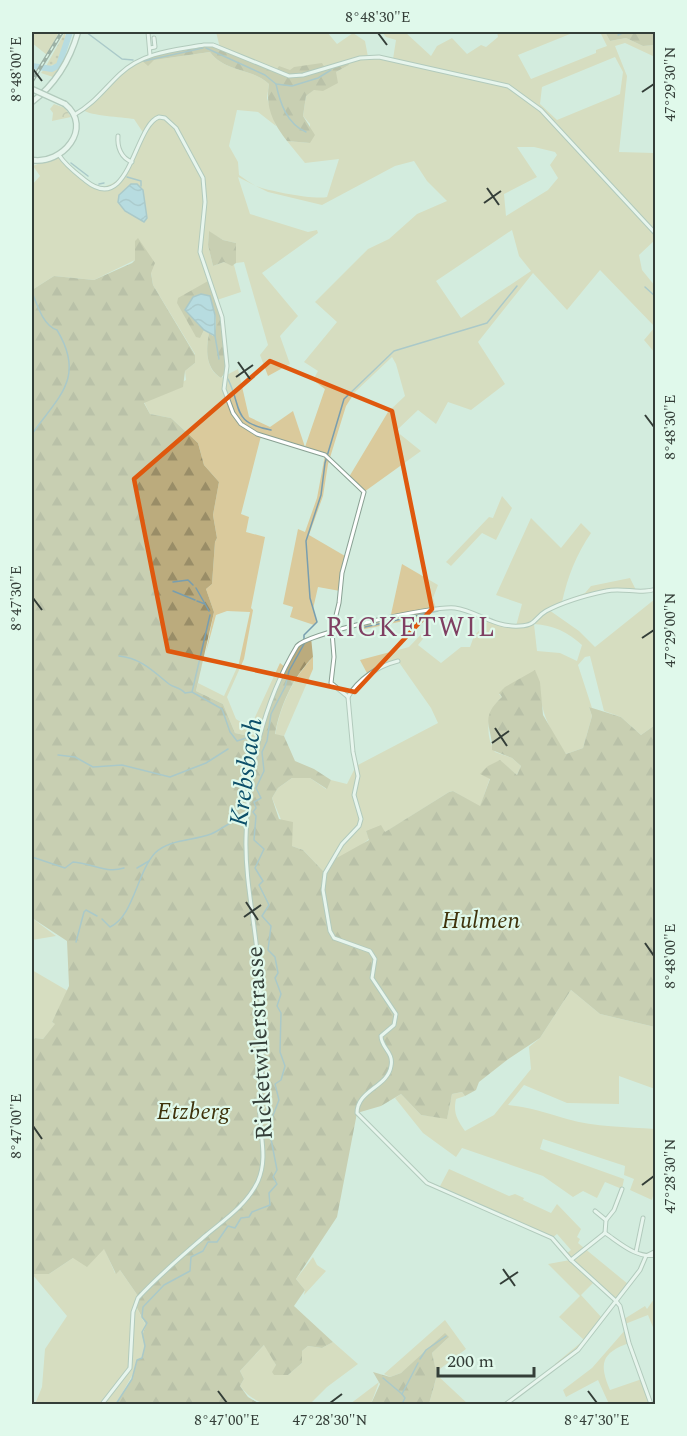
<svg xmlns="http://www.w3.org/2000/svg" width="687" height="1436" viewBox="0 0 687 1436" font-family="Spectral,serif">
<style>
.grass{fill:#daca9c;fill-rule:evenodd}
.forest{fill:url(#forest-firs)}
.park{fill:url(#park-crowns)}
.garden{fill:url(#garden-dots)}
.water{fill:url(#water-waves);stroke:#789eaf;stroke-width:1.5}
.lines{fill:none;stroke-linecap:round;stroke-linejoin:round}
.stream{stroke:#789eaf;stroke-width:1.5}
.river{stroke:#95c7e2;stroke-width:6}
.minor-casing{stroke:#89a093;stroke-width:5}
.major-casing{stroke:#89a093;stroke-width:7}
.minor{stroke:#fff;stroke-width:3}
.major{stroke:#fff;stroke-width:4.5}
.rail-casing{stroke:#5a6860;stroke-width:4}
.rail{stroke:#e0f9eb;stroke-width:1.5;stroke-dasharray:4.5;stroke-linecap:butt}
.major-bridge-casing{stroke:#89a093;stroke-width:7;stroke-linecap:butt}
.major-bridge{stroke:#fff;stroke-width:4.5}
.marked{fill:none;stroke:#df580e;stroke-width:4.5;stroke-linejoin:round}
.ticks{fill:none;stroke:#343e38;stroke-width:2}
.labels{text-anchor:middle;stroke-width:4.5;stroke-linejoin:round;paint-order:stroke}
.park-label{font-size:24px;font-style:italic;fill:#3f330c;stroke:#e0f9eb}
.street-label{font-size:24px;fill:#343e38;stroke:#e0f9eb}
.water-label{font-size:26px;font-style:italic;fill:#0c4f69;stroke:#e0f9eb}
.quarter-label{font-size:27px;letter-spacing:1.5px;fill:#7f3f62;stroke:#e0f9eb}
.neatline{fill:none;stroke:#343e38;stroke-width:2}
.ticks-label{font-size:15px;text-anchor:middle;fill:#343e38}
</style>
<defs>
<pattern id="forest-firs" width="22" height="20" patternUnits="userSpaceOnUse" patternTransform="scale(1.5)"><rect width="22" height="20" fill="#bbab7d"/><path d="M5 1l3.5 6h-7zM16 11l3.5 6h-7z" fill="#998d67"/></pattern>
<pattern id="park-crowns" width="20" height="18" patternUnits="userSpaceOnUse" patternTransform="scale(1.5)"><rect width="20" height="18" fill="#daca9c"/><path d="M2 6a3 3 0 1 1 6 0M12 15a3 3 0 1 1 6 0" fill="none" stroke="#b2a580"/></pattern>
<pattern id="garden-dots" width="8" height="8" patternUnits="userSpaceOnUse" patternTransform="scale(1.5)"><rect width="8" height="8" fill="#daca9c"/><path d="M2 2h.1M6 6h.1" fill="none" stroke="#b2a580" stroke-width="1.8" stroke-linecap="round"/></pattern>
<pattern id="water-waves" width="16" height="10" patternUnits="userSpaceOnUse" patternTransform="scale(1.5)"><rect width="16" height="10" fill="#95c7e2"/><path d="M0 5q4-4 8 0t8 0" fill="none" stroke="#7aa3b8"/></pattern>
</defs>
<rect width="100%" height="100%" fill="#d3ecde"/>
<g class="grass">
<path d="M32,32h27l-12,23 -15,-12z"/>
<path d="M67,32h4c-4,17 -6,31 -18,45l-12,-4 4,-5 10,-2z"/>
<path d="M216,32h111l10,12 16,-11 12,8 3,16 25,2 3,-19 -10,-3 -4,-5h23l26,24 6,-10 15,-8 15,16 14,-9 5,2 12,-10 -1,-5h78l-57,23 13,24 65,-26v-3l11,-4 -7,-14h5l5,9 16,-3 17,8 12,-1v12l-30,-14 -10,3 12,30 -8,76 36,1v87l-16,15 3,15 13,16v67l-11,-13 11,-13 -55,-57 -33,40 -34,-37 -55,69 27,42 -34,26 -23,-8 -12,22 -18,-14 -22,21 25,20 -57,41 -15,-15 39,-65 17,-16 -9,-32 -4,-7 -37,35 -9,14 -18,58 -5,32 -14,39 36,21 -5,35 -22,-4 -5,22 4,13 -3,3 -24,-8 3,-10 -10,-3 15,-75 7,3 12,-34 8,-43 -64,-19 -20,78 8,3 -3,15 19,5 -14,71 2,2 -9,49 -17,38 9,22 14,9 30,-65 6,5 -28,70 -23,-5 -12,-29 -27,-13 2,-8 26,13 15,-33 11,-51 -23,-1 -11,4 -10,37 8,-40 -8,-23 6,-5 3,-42 2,-4 -4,-23 6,-33 -15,-17 -6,-22 -27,-25 -21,-4 -6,-12 42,-22 -1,-9 10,-8v-9l-42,-69 -2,-12 -16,-32v19l-41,20 -40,-4 -22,14v-105l8,-9 -7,-10 26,-11 36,32c31,1 38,-29 49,-53l-10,-15c-13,-2 -43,-3 -51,-9l16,-11 21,-25 20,-15 14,1 56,-8c16,21 40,15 59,32l-2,14 9,28 -18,-14 -21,-2 -8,36 9,16 1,13c6,4 11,8 17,11 12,5 59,14 71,11l12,-38 -34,4 -18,-22 23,2v-19l-7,-8 3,-20 30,-24 13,-7 -73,7 -56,-24zM615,57l8,15 -3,22 -63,26 -17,-16 2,-17zM517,147h17l21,5 2,3 -7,10 8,13 -10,12 -42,26 -2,-22 33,-17zM414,161l13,20 20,20 -30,13 -28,25 -21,10 -53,53 22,20 -33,40 14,9 -5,9 12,9 -20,58 -12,-36 -23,16 -21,-10 -11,-48 -17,9c-16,-9 -15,-29 -12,-45l-5,-3 -4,8 17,-38 24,-8 -7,-27 -10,-3 -11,4 -5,-21 1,-13 14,8 13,3v20l8,-1 24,83 -8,10 8,21 22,-12 -10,-28 18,-20 -36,-43 56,-40 -1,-3 -9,2 -58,-18 -12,-37 30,15 54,13 73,-39zM512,230l7,26 12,15 -70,47 -25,-37z"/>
<path d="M502,496l10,12 -16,32 -14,-7 -31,33 -5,-4 43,-45 4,1z"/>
<path d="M531,518l30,30 20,-25 10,10c-15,22 -23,43 -29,69l23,-9 6,-7 39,-8 6,12c-30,-4 -60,10 -87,20l30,21 16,16 60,-48v126l-14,10 -20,-18 -17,-6 -14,-55 -5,1 -7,8 14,43 -3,-1 3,9 -9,32 -17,6c-16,-23 -27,-44 -26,-72l-41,12 3,3c-15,14 -18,38 -7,55l17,6 9,8 -4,9 -17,-14 -12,6 -7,7 9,4 -10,29 -27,-16 -4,1 -65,41 -18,-2 3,8 -44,34 -22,-23 -11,-4 -20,-48 6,-10 14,-10h18l16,11 5,-9 16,4 9,-18 82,-43 -7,-15 -33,-47 -30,14 -8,-15 49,-13 20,-21 1,4 -12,15 23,18 20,-16h9l4,-11 14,-15 28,5 6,-22 -26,-9zM534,624c19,1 34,8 48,21l-5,16 -17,-8 -23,-2z"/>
<path d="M402,564l36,21 -5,13 3,10 -8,2v6l-68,14v-5l30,-6z"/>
<path d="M313,657v12l-29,67 -9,-1c5,-29 18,-57 38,-78z"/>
<path d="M32,918l24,18 -24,4z"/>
<path d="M32,970l36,21 -16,31 4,2 -13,15 -8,-1 -3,3z"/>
<path d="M571,990l29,24 55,13v62l-36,-13v28l-52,-1 -43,-18 -16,20c22,2 38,8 59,14 28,8 60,8 88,10v59l-3,12 -22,-10 4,-11 -10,-4 1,-9 -82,-27 -3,10 84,30 -2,10 -17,-7 -8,16 -14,-7 -10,6 -30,-21 -81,-28 -6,9 -33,-24 -28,-35 6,-4 20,21 26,3 5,-24 10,-2 3,4 -9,3c-3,14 1,20 9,32l29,-16 37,-46 -2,-22 11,-9z"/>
<path d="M449,1169l60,27 6,-2 9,4 -1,2 28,13 6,-9 24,25 -4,8 3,2 -2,4 50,41 -12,17 -22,-19 -13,13 22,24 -25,31 -20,16 -3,-2 29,-24 -25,-23 21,-21 -32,-32 22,-4 -4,-6 5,-4 -14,-16 -5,4 -114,-48z"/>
<path d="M104,1248l11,25 5,-3 18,26 -3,8 11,22 -4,10 3,10 -3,12 -26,46h-81l7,-17 3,-38 22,-33 -35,-42h17l24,-16z"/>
<path d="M313,1257l4,8 9,6 -22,24 1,-5 -9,-11z"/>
<path d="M654,1299l1,33 -7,-17 -23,9 -1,-5 21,-13 2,3z"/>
<path d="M445,1320l21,29 -30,23 -4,-19 17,-16 -48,36 -11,4 -6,-3z"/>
<path d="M626,1329l3,14c-28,10 -30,21 -19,47l32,-11 9,25h-42l-11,-24 -32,17 -3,-7 29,-22z"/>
<path d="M333,1342l25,22 -31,23 -17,17c-28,1 -51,7 -70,-18l4,-7 -4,-8 25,-27 11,21 -2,10h14l14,-12v-12l6,-5 14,2z"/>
<path d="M437,1375l31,29h-39z"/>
<path d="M379,1382l-8,22h-21z"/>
</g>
<g class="forest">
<path d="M605,32h50v13l-12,1 -17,-8 -16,3z"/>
<path d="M210,45l65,27 4,-6 11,4 4,-3 28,-4 3,5 22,-7 2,4 -13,7 2,11 -15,8 -9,-1 -8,6 -3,20 12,19 -5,8 -23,-2c-14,-18 -22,-34 -18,-57 -19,-17 -43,-11 -59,-32l-56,8 -6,6 -8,-7 10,-4z"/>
<path d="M209,231l14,9 13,3v20l-4,3 -8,-4 -11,4 -5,-21z"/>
<path d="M138,238l17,25 -4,10 2,12 42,70v8l-10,8 -2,16 -39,16 6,11 21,4 27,25 6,22 15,17 -6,33 4,23 -2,4 -3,42 -6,5 8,23 -18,79 27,13 12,29 23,5c10,-27 27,-89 53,-101l2,20c-20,20 -33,49 -38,77l9,2 11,25 19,8 17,11 -4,9 -17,-11h-18l-14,10 -6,10 7,21 14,3 -1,24 11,4 22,23 8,-13 36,-20 -3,-9 15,-6 4,7 64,-40 4,-1 27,15 10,-27 -10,-5 8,-8 12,-6 17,15 4,-9 -9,-8 -20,-8c1,-23 -14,-31 10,-53l-3,-4 6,-6 30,-17 5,12 3,33 23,39 17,-6 9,-32 -3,-9 32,10 20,18 14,-10v302l-55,-13 -29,-24 -31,48 -33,22 -28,22 -3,8 -11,6 -3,-4 -10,2 -5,25 -26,-4 -20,-21 -20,12 -24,7 -20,104 -41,62 9,11 -11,16 39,36 -11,6 -14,-2 -6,5v12l-14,12h-14l-2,-3 4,-7 -12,-20 -24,26 4,8 -4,7 8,11 12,7h-144l16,-25 5,-19 5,-2 3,-12 -3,-10 4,-11 -11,-21 3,-8 -18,-26 -4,4 -12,-25 -17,18 -14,-9 -24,16h-17v-233l3,-3 8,1 12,-15 -3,-2 17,-36 -2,-45 -35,-23v-628l22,-14 40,4 38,-17 3,-3v-19z"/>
<path d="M208,281c9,18 29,82 13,97 -16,-10 -15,-29 -12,-45l4,3c7,-12 1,-29 -5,-41l-15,2 -8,13 19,20 -4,8 -4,-1 -19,-34 1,-5z"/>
<path d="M445,1333l4,4 -17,16 5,22 -8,29h-58l9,-20 -7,-12 17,5 11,-4z"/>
</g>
<path class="park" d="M54,104l11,4 6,9 -19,4 1,-8 -3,-4z"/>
<path class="garden" d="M65,32l1,8 -7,23 -14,5z"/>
<g class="water">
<path d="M131,184h6l6,6 4,28 -3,4 -19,-11 -7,-9 1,-7z"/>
<path d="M201,294l9,2 5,19v21l-11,-6 -19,-20 8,-13z"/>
</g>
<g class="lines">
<g class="stream">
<path d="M86,32l36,27 11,1"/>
<path d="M618,35l7,-3"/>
<path d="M206,48l59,27 11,9 16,2 26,-8 13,-8"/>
<path d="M144,61l59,-13"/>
<path d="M276,84c4,19 11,40 30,48"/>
<path d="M71,163l17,13"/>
<path d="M127,177l14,4v5"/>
<path d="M99,184l5,-1"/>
<path d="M645,287l11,10"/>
<path d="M32,292c5,13 11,33 25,38 29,48 1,67 -25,104"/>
<path d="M215,336l4,23"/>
<path d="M228,379c15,31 3,43 43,51"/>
<path d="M173,582l15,-2 5,5"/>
<path d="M196,588l13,23"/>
<path d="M173,591l22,9"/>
<path d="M197,601l8,3"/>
<path d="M210,615l-18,77 30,17 8,23 7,9 9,-3 9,5"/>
<path d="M365,627l73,-16"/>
<path d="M304,639v-4l13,-13 -7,-24 -4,-57 15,-46 4,-32 19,-64 50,-48 93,-28 30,-37"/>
<path d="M119,656c22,2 35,16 50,28 5,4 11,3 16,9l7,-1"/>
<path d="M58,755l17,2 18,10 29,-2 48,12 36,-14 22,-14"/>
<path d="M32,857l33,11 8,-6c19,1 32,12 51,6"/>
<path d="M137,868l12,-7"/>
<path d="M102,919l8,8c24,-11 27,-55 45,-74 14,-14 38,-12 56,-19 12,-5 19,-14 33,-15"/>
<path d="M76,942l8,-30 2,-2 11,6"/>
<path d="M420,1359l6,-9 20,-14"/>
<path d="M383,1378l19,16"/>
<path d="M116,1404l16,-25 5,-19 5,-2 3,-12 -3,-14 5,-9 -5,-6 1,-10 21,-22 26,-14 1,-14 12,-6 5,-9h9l11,-16 7,2 6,-10 8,-1 3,-5 18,-7 -1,-12 8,-9 -4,-7 4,-7 -6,-31 1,-21 7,-18 -4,-16 6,-4 4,-14 -5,-14 1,-39 -4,-7 4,-12 -6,-16 3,-5 -3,-16 -7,-7 3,-24 -9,-10 7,-11 -10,-20 4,-4 -8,-13 9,-19 -10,-9 2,-24 -3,-4 3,-4 -2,-6 7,-4 -5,-10 8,-17 -2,-19 5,-11 4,-27 14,-27 4,-16 15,-27"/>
<path d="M402,1404l3,-6 -3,-4 16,-31"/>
</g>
<path class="river" d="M32,66l20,3 7,-4 11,-33"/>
<g class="minor-casing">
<g id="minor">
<path d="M148,32l2,23"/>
<path d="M150,48l5,-1 -1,-9"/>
<path d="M74,115c20,-11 30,-26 46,-41 23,-22 55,-24 84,-29h9l76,31 14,-1 57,-17 19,-1 129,29 33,24 115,124"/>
<path d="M118,136c-1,11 3,22 14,26"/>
<path d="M59,155c7,11 17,18 27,26 44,35 48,-56 73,-64l6,1 11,10 27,50 2,24 -5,50 22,65 5,49 -3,23 9,24 8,11 16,10 68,21 39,37 -22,81 -3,30 -7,29 2,25 -3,26 16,13"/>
<path d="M348,697l5,55 5,24 -4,19 7,24 -2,7 -17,18 -17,29 -2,17 7,41 4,7 36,13 5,8 -3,19 24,36 -2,11 -13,11c0,12 13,16 10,30 -3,21 -34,24 -34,47l70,70 125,55 19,22 45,41 4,5 9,37 22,61"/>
<path d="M348,697c10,-18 30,-31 50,-36"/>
<path d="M595,1211l11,9 -1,13"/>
<path d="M606,1220l8,-10 8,-21"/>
<path d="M605,1233c15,10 32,26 51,22"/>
<path d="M636,1252l7,-34"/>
<path d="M571,1260l34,-27"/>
<path d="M102,1404l28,-36 3,-56 5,-14c20,-22 44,-42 67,-62 19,-16 42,-31 53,-55 11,-25 0,-50 2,-76 4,-51 2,-103 -3,-154 -4,-38 -12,-75 -11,-113 1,-66 17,-135 51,-192 12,-13 138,-41 158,-38 22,3 39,20 65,18 17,-1 14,-8 26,-15 17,-9 41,-16 60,-20 17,-4 34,4 50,-2"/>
<path d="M506,1404l72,-54 62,-80 6,-14 10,-5"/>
</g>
</g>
<g class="major-casing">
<g id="major">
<path d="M32,102c24,-18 38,-42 46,-70"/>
<path d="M32,160c30,5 62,-32 33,-56"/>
</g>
</g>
<use href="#minor" class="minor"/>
<use href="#major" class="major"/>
<g class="rail-casing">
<path id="rail" d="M32,81l30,-49"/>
</g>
<use href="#rail" class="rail"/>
<g class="major-bridge-casing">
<path id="major-bridge" d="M32,89l33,15"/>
</g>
<use href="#major-bridge" class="major-bridge"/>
</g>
<path d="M0 0H687V1436H0ZM270,361l122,50 40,198 -77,83 -187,-41 -34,-172z" fill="#d3ecde" fill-opacity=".55" fill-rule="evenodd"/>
<path class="marked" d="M270,361l122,50 40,198 -77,83 -187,-41 -34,-172z"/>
<path class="ticks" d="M378,33l9,12M33,69l9,12M642,92l12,-8M487,188l12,17M484,203l17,-12M238,362l12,17M236,377l17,-12M645,415l9,12M33,598l9,12M642,638l12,-8M495,728l12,18M492,743l17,-12M246,902l12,18M244,917l17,-12M645,943l9,13M33,1126l9,13M642,1185l12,-9M503,1269l12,17M500,1284l18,-12M218,1391l9,12M588,1391l9,12M330,1403l12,-9"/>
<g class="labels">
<g class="park-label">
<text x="481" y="928">Hulmen</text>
<text x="193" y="1119">Etzberg</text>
</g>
<g class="street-label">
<text transform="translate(259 1043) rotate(-93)" y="8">Ricketwilerstrasse</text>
</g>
<g class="water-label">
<text transform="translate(245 772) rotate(-82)" y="9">Krebsbach</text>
</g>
<g class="quarter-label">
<text x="411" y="636">RICKETWIL</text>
</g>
</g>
<rect width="687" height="1436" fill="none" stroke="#e0f9eb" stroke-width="66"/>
<path d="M438 1367v9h96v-9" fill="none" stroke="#343e38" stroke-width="3"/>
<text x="447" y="1367" font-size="18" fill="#343e38" stroke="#e0f9eb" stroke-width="4.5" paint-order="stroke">200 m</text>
<rect x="33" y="33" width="621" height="1370" class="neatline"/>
<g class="ticks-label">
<text x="378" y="22">8°48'30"E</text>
<text transform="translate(16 69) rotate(-90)" y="5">8°48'00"E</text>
<text transform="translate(670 84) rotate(-90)" y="5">47°29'30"N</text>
<text transform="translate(670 427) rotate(-90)" y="5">8°48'30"E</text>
<text transform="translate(16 598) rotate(-90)" y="5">8°47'30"E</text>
<text transform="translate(670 630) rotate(-90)" y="5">47°29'00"N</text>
<text transform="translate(670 956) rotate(-90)" y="5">8°48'00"E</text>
<text transform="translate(16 1126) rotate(-90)" y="5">8°47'00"E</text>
<text transform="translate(670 1176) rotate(-90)" y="5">47°28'30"N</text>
<text x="227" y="1425">8°47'00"E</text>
<text x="330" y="1425">47°28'30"N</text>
<text x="597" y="1425">8°47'30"E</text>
</g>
</svg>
